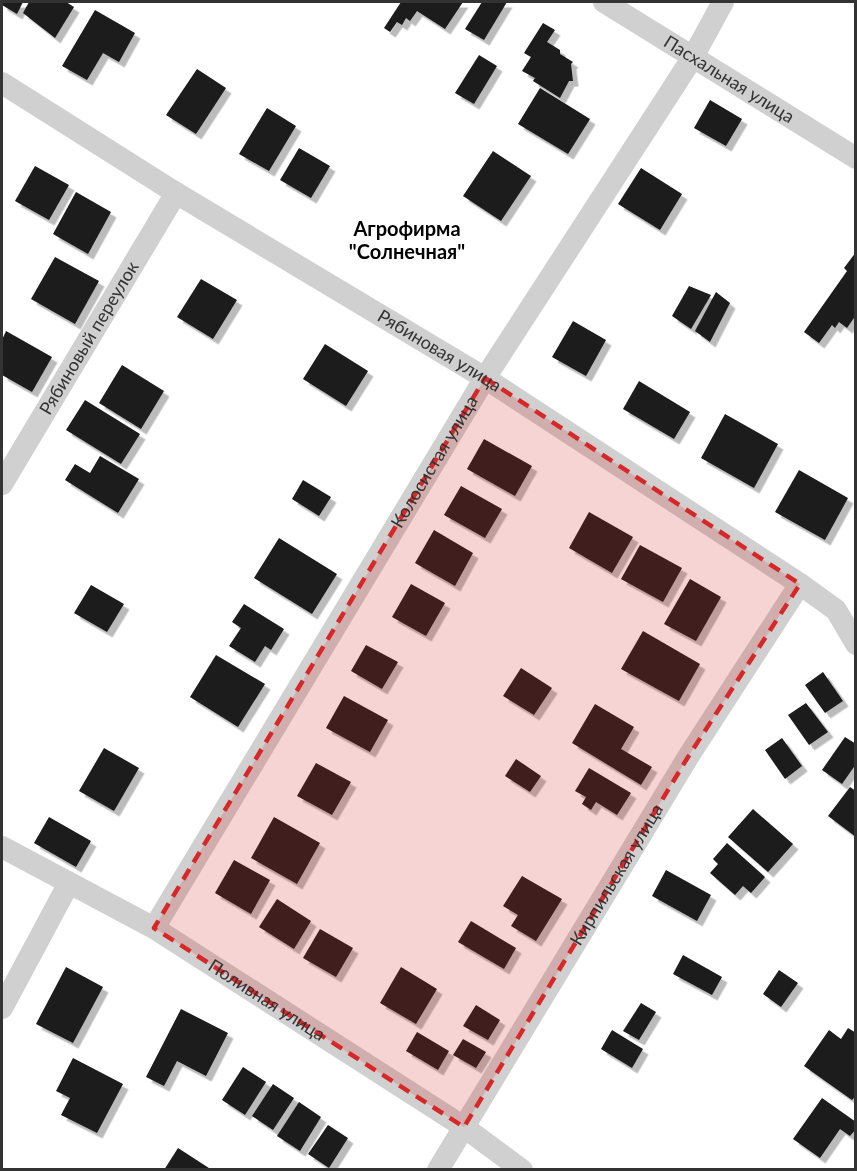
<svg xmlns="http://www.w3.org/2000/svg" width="857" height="1171" viewBox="0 0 857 1171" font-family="Lato,sans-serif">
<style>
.building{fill:#1a1a1a;filter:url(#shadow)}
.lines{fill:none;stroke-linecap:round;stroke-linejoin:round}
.minor{stroke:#d0d0d0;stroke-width:22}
.marked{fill:#d62828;fill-opacity:0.2;stroke:#d62828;stroke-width:4.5;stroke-dasharray:12 8;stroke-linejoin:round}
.labels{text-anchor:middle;stroke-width:6;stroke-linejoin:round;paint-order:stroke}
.street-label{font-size:18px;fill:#333;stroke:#fff}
.neighbourhood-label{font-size:20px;font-weight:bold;fill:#000;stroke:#fff}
</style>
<defs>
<filter id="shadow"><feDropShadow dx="5.5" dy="5.5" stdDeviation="0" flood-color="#0004"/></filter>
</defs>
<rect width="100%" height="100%" fill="#fff"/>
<g class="building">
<path d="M2,2h21l-6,12 -15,-9z"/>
<path d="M29,2h37l8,5 -19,31 -32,-25z"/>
<path d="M401,2h62l-18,27 -28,-18 -7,10 -4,-3 -4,7 -5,-3 -7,10 -6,-4z"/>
<path d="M482,2h25l-23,38 -19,-11z"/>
<path d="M95,10l40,23 -16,29 -16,-9 -16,27 -25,-14z"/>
<path d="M543,23l12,7 -8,12 13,8v4l13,8 -2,2 2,17h-4l-9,17 -27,-17 2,-3 -13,-7 9,-14 -7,-4z"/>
<path d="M479,55l18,11 -23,38 -19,-11z"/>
<path d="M197,69l29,19 -30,46 -30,-19z"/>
<path d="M540,88l50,31 -22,35 -50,-30z"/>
<path d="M710,100l32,19 -16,27 -32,-18z"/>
<path d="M267,108l29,18 -27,45 -30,-17z"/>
<path d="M299,148l31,18 -19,32 -31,-18z"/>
<path d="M493,151l38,25 -30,45 -38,-25z"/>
<path d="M35,166l34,19 -20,35 -34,-19z"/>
<path d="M641,168l41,26 -22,36 -42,-26z"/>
<path d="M76,192l35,20 -23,42 -35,-20z"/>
<path d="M856,252v63l-9,13 -8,-6 -4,6 -3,-3 -13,18 -15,-11 43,-61 -3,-3z"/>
<path d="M55,257l44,24 -24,43 -44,-25z"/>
<path d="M201,279l36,21 -24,39 -36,-22z"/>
<path d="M689,286l22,9 -20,34 -19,-13z"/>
<path d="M716,292l14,11 -20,39 -15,-11z"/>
<path d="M573,321l33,19 -20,36 -34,-19z"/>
<path d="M6,331l46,26 -20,35 -30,-17v-35z"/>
<path d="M325,344l43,27 -22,35 -43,-27z"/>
<path d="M122,365l42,26 -23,38 -42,-26z"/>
<path d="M639,381l51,31 -16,27 -51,-30z"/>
<path d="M85,400l55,34 -19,30 -55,-34z"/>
<path d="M725,414l53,30 -24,44 -53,-30z"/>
<path d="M484,439l48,27 -17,30 -48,-27z"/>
<path d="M100,456l39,23 -21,34 -53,-33 10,-16 15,9z"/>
<path d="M799,470l49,28 -23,42 -50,-28z"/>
<path d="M303,480l28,17 -12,19 -27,-17z"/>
<path d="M461,486l41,23 -17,29 -41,-23z"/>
<path d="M589,512l44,25 -21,36 -43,-25z"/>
<path d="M434,530l39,23 -18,33 -40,-23z"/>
<path d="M279,538l58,36 -25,40 -58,-36z"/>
<path d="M640,545l42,23 -19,34 -42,-23z"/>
<path d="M690,579l31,18 -25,44 -32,-17z"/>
<path d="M411,584l34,19 -19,33 -34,-19z"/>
<path d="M91,585l33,19 -17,28 -33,-19z"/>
<path d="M244,604l40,25 -13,21 -6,-4 -10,16 -26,-16 12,-18 -9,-6z"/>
<path d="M643,631l57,33 -21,37 -58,-32z"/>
<path d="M366,645l32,17 -16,27 -31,-18z"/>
<path d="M216,655l49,29 -27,43 -48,-30z"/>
<path d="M521,668l31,20 -18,27 -31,-19z"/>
<path d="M823,672l20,29 -18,12 -20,-28z"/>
<path d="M344,696l44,24 -18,32 -44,-24z"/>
<path d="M806,703l22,29 -19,13 -21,-30z"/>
<path d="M595,704l39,23 -13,22 31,18 -11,18 -69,-42z"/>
<path d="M845,737l11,7v20l-14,20 -20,-14z"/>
<path d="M782,738l20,28 -17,13 -20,-29z"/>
<path d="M104,748l35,20 -25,43 -35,-20z"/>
<path d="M516,759l25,17 -11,16 -25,-16z"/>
<path d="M316,763l35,19 -19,33 -35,-19z"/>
<path d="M589,768l42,25 -14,22 -21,-13 -5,8 -9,-6 4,-7 -11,-6z"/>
<path d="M850,787l6,4v46l-28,-21z"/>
<path d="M753,809l40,35 -25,28 -40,-35z"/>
<path d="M49,817l42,24 -15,26 -42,-24z"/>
<path d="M274,817l46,26 -23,41 -46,-26z"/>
<path d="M727,843l38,34 -14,16 -8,-7 -8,9 -25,-22 8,-9 -5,-5z"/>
<path d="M234,860l36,20 -19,34 -36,-21z"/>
<path d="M666,870l45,25 -14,26 -45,-25z"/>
<path d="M522,876l40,23 -26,42 -25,-15 7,-11 -15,-9z"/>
<path d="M277,899l34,22 -17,28 -35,-22z"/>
<path d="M471,921l45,27 -12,21 -46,-27z"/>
<path d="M320,929l33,19 -17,29 -33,-19z"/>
<path d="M683,955l39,22 -10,18 -39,-21z"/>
<path d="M66,967l37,20 -30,56 -37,-19z"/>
<path d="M401,967l36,22 -21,35 -36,-21z"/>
<path d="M779,970l19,13 -17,24 -18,-13z"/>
<path d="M641,1003l15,9 -17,28 -16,-9z"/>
<path d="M476,1005l24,15 -12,20 -25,-14z"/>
<path d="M181,1009l47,24 -22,43 -29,-15 -13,25 -18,-9z"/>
<path d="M848,1028l8,5v63l-4,4 -48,-34 25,-36 12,9z"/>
<path d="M612,1030l31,19 -11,19 -31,-19z"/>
<path d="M417,1032l32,19 -11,19 -32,-19z"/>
<path d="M463,1039l23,13 -10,16 -23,-13z"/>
<path d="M73,1058l50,26 -26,49 -36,-18 9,-17 -14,-7z"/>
<path d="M243,1067l23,15 -21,33 -23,-15z"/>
<path d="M273,1084l21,14 -21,32 -21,-14z"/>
<path d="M822,1098l34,24v7l-6,7 -10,-7 -20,29 -27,-19z"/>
<path d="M299,1102l22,15 -21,34 -23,-15z"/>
<path d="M328,1125l20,13 -19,30 -21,-14z"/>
<path d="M178,1148l34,22h-48z"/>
</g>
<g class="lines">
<g class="minor">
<path id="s1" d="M604,2l252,156"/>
<path id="s2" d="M2,83l174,110 309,185 315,206 36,26 20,34"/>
<path id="s3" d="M2,484l174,-291"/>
<path id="s4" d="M2,847l152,81 310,199 58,43"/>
<path id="s5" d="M154,928l331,-550 208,-321 30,-55"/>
<path d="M2,1008l67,-125"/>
<path id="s6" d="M438,1170l250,-413 112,-173"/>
</g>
</g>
<path class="marked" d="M485,378l315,206 -112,173 -224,370 -310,-199z"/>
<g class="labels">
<g class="street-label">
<text dy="6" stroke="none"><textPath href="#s1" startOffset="147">Пасхальная улица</textPath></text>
<text dy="6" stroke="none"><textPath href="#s3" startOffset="170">Рябиновый переулок</textPath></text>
<text dy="6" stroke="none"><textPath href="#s2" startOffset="513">Рябиновая улица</textPath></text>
<text dy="6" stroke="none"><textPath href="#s5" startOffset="544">Колосистая улица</textPath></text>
<text dy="6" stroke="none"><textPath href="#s6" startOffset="345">Кирпильская улица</textPath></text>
<text dy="6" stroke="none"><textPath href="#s4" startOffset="306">Поливная улица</textPath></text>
</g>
<g class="neighbourhood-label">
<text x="407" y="236">Агрофирма<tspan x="407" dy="23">"Солнечная"</tspan></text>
</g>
</g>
<rect width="857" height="1171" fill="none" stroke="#333333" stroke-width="6"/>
</svg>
